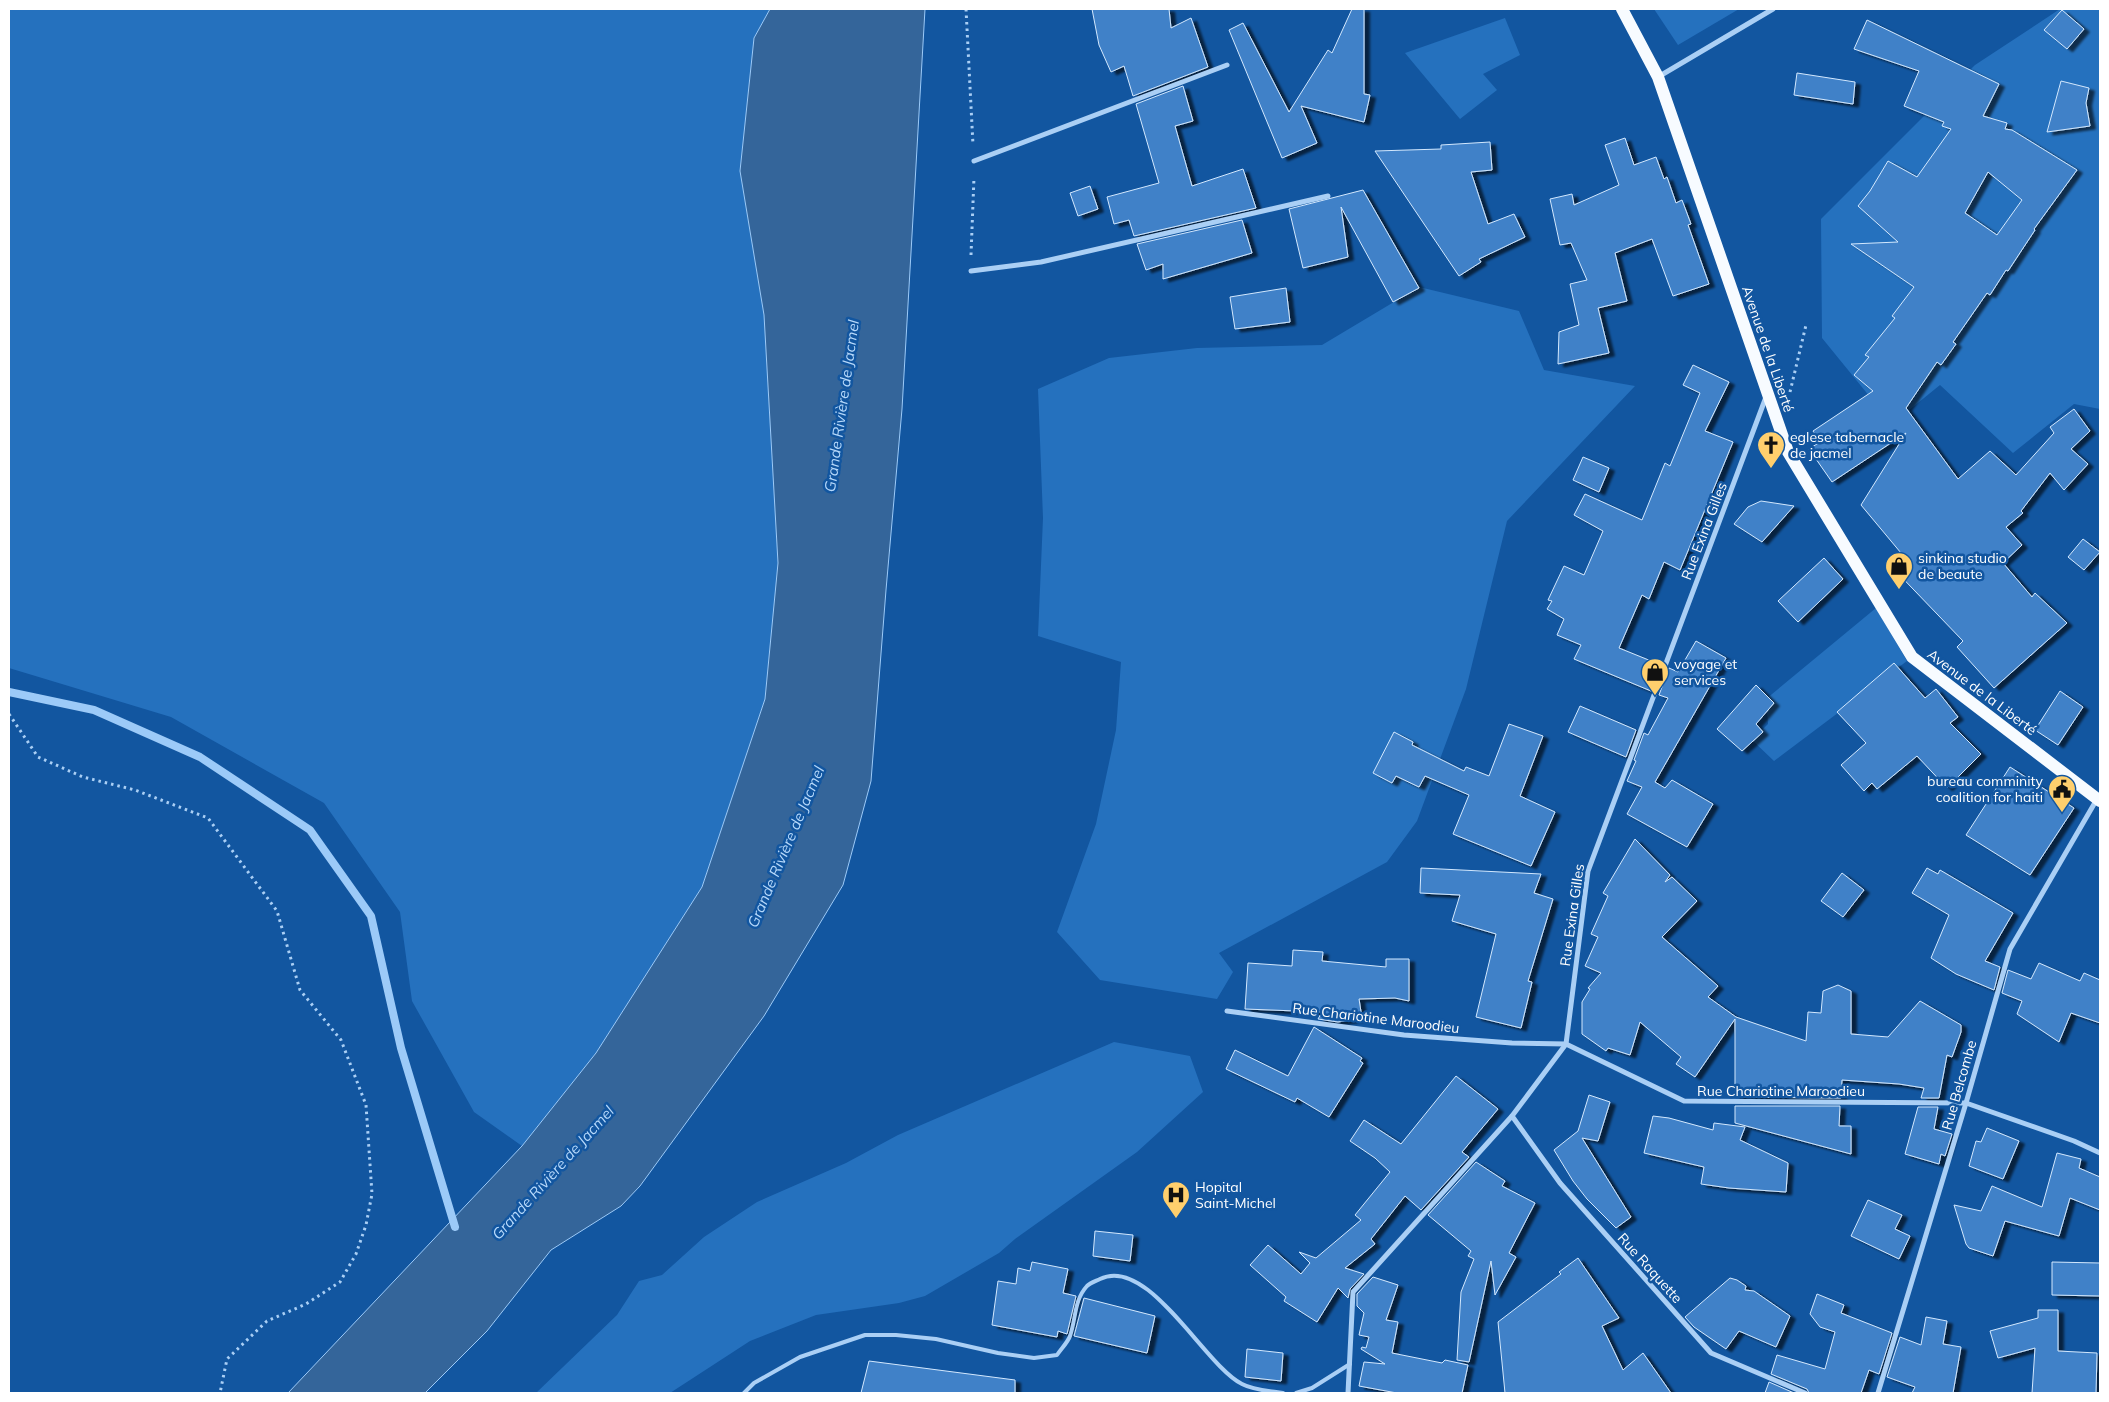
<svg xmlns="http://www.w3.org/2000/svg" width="2109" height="1402" viewBox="0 0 2109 1402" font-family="Mulish,sans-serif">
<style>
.green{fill:#2571be}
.water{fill:#34659a;stroke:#9ccaf8}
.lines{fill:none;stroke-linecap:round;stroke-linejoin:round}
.stream{stroke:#9ccaf8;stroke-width:8}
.building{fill:#3f81c8;stroke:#d3e8fe;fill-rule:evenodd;filter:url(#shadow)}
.path{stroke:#aacff5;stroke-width:3;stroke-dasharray:2.5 4;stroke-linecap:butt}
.lane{stroke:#aacff5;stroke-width:4}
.street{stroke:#aacff5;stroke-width:5}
.primary{stroke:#f7fbff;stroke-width:12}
.labels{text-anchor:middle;stroke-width:5;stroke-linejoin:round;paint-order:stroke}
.street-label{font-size:14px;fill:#fff;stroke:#1256a0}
.poi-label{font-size:14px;fill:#fff;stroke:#1256a0;text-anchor:start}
.water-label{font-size:15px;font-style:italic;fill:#b7d9fb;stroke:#1256a0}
</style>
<defs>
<filter id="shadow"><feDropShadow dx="5.5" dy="3" stdDeviation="1" flood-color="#0009"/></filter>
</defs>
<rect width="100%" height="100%" fill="#1256a0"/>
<g class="green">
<path d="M9,9h761l-16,29 -14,133 24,144 14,248 -13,136 -63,188 -106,166 -74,93 -48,-34 -62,-111 -12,-89 -76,-109 -153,-86 -162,-49z"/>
<path d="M1654,9h85l-61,36z"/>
<path d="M2060,9h40v400l-26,-5 -61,49 -73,-68 -48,39 -70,-86 -1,-119 154,-154z"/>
<path d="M1505,18l15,37 -37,19 14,16 -37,29 -55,-66z"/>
<path d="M1419,287l100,24 25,59 91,16 -128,135 -41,168 -49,132 -30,41 -168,91 14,19 -16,27 -117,-19 -43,-48 39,-108 20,-94 5,-68 -83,-26 5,-118 -5,-129 71,-31 88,-10 125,-3z"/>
<path d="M1876,608l31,53 -133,100 -22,-21 16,-16 -2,-25z"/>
<path d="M1114,1042l76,14 13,36 -66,60 -122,87 -16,14 -74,43 -26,7 -83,12 -66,26 -80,52h-134l81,-78 22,-34 23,-6 42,-38 53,-35 89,-39 52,-28z"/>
</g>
<path class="water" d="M770,9h155l-23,400 -16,181 -15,191 -28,104 -79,131 -124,170 -19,20 -70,44 -64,81 -62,62h-137l234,-247 74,-93 106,-166 63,-188 13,-136 -14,-248 -24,-144 14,-133z"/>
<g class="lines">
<path class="stream" d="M9,692l85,18 106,47 110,73 61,86 30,132 54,179"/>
</g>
<g class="building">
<path d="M1092,9h77l2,19 20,-10 17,49 -75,29 -9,-30 -13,6 -12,-27z"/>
<path d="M1352,9h12v85l6,1 -6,27 -63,-16 16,37 -35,15 -53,-128 14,-7 46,89 39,-62 4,3z"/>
<path d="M2062,10l22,19 -17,20 -23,-19z"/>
<path d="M1867,20l132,64 -16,32 24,7 -2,6 7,1 65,40 -43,59 1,1 -27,41 -2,-1 -16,25 -3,-2 -34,49 3,2 -15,21 -4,-3 -31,46 52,71 32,-28 26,24 38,-42 -4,-6 24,-18 16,22 -19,18 17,15 -24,26 -14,-17 -29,38 2,2 -17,14 16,18 -19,18 29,34 3,-4 32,30 -73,65 -37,-41 6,-6 -74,-77 12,-11 -40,-48 45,-72 -74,49 -23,-33 11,-7 -7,-11 60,-40 -19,-16 15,-18 -4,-2 30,-37 -3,-2 22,-29 -63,-43 47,-2 -40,-36 12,-15 18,-30 29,16 34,-48 -9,-3 2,-4 -40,-16 15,-35 -65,-22zM1988,172l34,28 -25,35 -32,-22z"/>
<path d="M1797,73l58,9 -2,22 -59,-9z"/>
<path d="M2061,81l28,7 -3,15 4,23 -43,6z"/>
<path d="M1183,86l10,35 -18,5 17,60 51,-17 13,39 -122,28 -5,-16 -15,4 -7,-27 52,-14 -23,-79z"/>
<path d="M1625,138l9,27 22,-8 8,22 3,-2 9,26 6,-3 9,24 -3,1 21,59 -36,12 -21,-57 -37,14 12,48 -29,7 11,45 -51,11 1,-32 20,-7 -9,-41 17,-4 -16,-37 -11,2 -10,-46 22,-5 2,11 45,-20 -14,-40z"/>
<path d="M1490,142l2,28 -21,2 17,52 26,-10 11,23 -46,22 2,3 -22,14 -84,-125 66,-2v-4z"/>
<path d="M1090,186l8,23 -20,7 -8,-23z"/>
<path d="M1363,190l56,98 -26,14 -52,-95 7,50 -45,11 -14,-59z"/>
<path d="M1242,220l10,33 -89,26v-15l-17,6 -9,-26z"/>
<path d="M1286,288l4,34 -55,7 -5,-32z"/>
<path d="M1693,365l36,17 -24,49 28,11 -53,128 -16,-8 -15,37 -7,-4 -23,53 42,17 -10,26 -77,-32 7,-14 -24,-10 7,-16 -17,-10 5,-8 -4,-1 16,-34 20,9 19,-44 -29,-16 11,-21 57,26 23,-57 5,3 30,-73 -17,-8z"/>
<path d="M1583,457l26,11 -10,24 -26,-12z"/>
<path d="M1761,501l33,5 -32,36 -28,-18 14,-17z"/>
<path d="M2083,539l17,13 -16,18 -16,-13z"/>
<path d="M1824,558l19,21 -45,43 -20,-21z"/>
<path d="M1696,641l30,17 -71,124 10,6 7,-8 41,24 -26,43 -60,-33 15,-27 -15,-6 9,-20 -2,-1 10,-27 4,2 20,-37 -9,-3 10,-27 9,4z"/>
<path d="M1894,663l31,35 11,-9 22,28 -8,6 31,31 -34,34 -30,-32 -40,33 -5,-6 -8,8 -23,-26 25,-22 -29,-31z"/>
<path d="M1756,685l18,18 -18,21 7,8 -21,19 -25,-22z"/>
<path d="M2060,691l23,16 -25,38 -23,-15z"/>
<path d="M1580,706l56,24 -10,27 -58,-25z"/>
<path d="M1509,724l34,12 -23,60 35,16 -24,54 -78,-32 16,-39 -44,-19 -6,11 -23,-11 -4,7 -19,-10 21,-41 19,10 -1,3 52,26 2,-4 23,9z"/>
<path d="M2010,767l64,41 -44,67 -64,-40z"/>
<path d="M1635,839l35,36 -5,7 7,-5 25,24 -35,36 56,49 -10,11 28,20 70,24 2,-29 13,1 2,-22 15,-6 13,6v43l37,3 32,-36 41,24v7l-9,25 -5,-2 -8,43h-18l3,-10 -25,-4 -57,-4 -1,18 -106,-1v-78l-40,58 -19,-13 5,-7 -41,-35 -10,33 -22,-7 -2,3 -24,-17v-32l8,-13 -2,-1 13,-15 -16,-7 13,-29 -7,-3 17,-38 -5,-3z"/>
<path d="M1421,868l120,6 -7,19 19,6 -25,82 4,1 -11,46 -45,-11 20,-83 -44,-13 8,-26 -40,-2z"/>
<path d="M1927,868l11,6 2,-4 73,43 -28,48 15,6 -6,23 -38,-16 -25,-16 18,-43 -37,-22z"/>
<path d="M1842,873l22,17 -21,27 -22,-16z"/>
<path d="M1293,950l30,2 -1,9 64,6v-8h23v42l-14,-3 -36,1 3,19 -24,4 -20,-3 4,-7 -77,-3 3,-46 44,3z"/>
<path d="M2039,963l41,18 4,-8 16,7v43l-29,-10 -12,29 -42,-28 5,-13 -20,-8 6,-23 23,9z"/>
<path d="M1314,1027l48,31 -2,3 3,2 -34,54 -32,-19 -2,4 -69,-33 9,-19 53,26z"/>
<path d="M1456,1076l42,33 -36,43 7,5 -48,53 -16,-14 -34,43 4,5 -30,24 19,6 -14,15 -2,9 -10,-10 -21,34 -33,-21 2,-4 -36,-32 18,-20 33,29 9,-11 -11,-11 17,6 45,-38 -6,-5 35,-43 -15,-14 -25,-17 14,-21 37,24z"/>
<path d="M1589,1095l21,7 -12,39 -16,-3 49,79 -15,11 -29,-29 -14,-18 -19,-31 24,-19z"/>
<path d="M1735,1106h105l-1,20h12v28l-116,-31z"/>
<path d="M1918,1107h20l-4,22 18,5 -7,22 -4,-2 -2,10 -34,-10z"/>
<path d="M1653,1116l16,2 44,12 1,-7 31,4 -5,13 48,23 -2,29 -57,-4 -28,-4 3,-17 -60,-14z"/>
<path d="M1987,1128l32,13 -16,38 -34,-13 7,-25 5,1z"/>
<path d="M2057,1153l24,6 -2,9 21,9v33l-30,-12 -11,38 -54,-15 -12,35 -24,-8 -3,-4 -12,-39 27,6 11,-25 50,21z"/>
<path d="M1476,1162l29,19 -3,5 33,17 -26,50 7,4 -21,38 -4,-34 -22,101 -12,-2 4,-68 13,-33 -6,-3 3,-5 -43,-36z"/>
<path d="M1868,1200l34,15 -7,14 15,7 -11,23 -48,-23z"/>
<path d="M1095,1231l38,4 -3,26 -37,-5z"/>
<path d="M1578,1258l41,60 -17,8 21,44 20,-17 28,40h-166l-7,-71 63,-48 -2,-2z"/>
<path d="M1032,1262l36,7 -5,24 13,3 -9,38 -9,-3 -1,6 -65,-12 6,-44 18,3 2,-16 12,3z"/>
<path d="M2052,1262l48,1v33l-48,-1z"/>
<path d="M1373,1277l25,8 -12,35 12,2 -6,31 50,10 3,-3 23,5 -6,28h-65l-38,-7 5,-24 21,2 -24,-15 1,-2 4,1 3,-11 -10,-2 5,-22 -7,-7v-12z"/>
<path d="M1730,1278l7,2 9,6 -1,4 9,1 36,25 -14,31 -37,-16 -13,18 -32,-22 -9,-10z"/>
<path d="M1817,1294l27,11 -3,8 51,20 -13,41 -10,-4 -8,23h-52l-2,-4 -36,-15 6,-19 48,14 10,-37 -15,-5 -10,-13z"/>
<path d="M1084,1298l71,18 -8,37 -73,-17z"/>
<path d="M2038,1310h20v41l39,2 -1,40h-64l3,-45 -37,10 -8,-27 48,-13z"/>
<path d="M1926,1317l21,4 -4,23 18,3 -8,46h-41l3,-6 -28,-10 13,-40 21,8z"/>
<path d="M1247,1349l36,4 -2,28 -36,-4z"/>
<path d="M869,1361l146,19v13h-154z"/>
<path d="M1769,1382l25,11h-29z"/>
</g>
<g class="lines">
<g class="path">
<path d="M966,9l7,136"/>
<path d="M971,255l3,-78"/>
<path d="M1790,392l16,-67"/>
<path d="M9,714l29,43 45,20 52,13 73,28 69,93 23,79 41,50 25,65 6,89 -6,31 -10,29 -16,28 -34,22 -39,17 -40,38 -7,34"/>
</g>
<g class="lane">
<path d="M744,1393l10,-10 46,-26 65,-22h31l40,4 62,14 36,5 23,-3c4,-6 11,-13 13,-19 6,-17 4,-36 17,-50 3,-3 9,-5 13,-7 48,-24 104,86 142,105 11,6 28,7 41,9"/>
<path d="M1296,1393l16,-5 38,-24"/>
</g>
<g class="street">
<path d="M1658,77l115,-68"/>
<path d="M974,161l253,-96"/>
<path d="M971,271l70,-9 287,-66"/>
<path d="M1227,1011l177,24 108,8 54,1 118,57 282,2 108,38 26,12"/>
<path d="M1512,1116l48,67 151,170 94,40"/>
<path d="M1348,1393l5,-101 159,-176 54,-72 22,-173 178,-474"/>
<path d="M1878,1393l88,-290 44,-154 87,-150"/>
</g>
<path class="primary" d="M1622,9l36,68 130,375 124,205 188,144"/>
</g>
<defs>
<g id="church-pin" transform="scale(1.4375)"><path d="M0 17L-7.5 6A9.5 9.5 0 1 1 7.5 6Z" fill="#ffcf6d" stroke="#1256a0"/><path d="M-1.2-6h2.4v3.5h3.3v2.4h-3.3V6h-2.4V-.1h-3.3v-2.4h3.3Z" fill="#111"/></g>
<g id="shop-pin" transform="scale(1.4375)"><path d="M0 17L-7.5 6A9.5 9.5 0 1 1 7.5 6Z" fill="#ffcf6d" stroke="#1256a0"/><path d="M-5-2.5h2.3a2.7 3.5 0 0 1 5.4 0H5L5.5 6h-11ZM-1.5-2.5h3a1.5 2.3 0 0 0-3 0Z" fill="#111"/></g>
<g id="civic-pin" transform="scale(1.4375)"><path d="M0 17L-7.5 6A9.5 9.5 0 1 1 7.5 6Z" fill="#ffcf6d" stroke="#1256a0"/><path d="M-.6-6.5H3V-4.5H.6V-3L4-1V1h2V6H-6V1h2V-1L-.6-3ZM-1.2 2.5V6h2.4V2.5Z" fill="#111"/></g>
<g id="hospital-pin" transform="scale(1.4375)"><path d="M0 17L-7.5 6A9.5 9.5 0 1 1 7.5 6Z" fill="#ffcf6d" stroke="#1256a0"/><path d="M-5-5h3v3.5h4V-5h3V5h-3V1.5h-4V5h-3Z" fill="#111"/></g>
</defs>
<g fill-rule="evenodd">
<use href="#church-pin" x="1771" y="445"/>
<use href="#shop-pin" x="1899" y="566"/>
<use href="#shop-pin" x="1655" y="672"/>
<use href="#civic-pin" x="2062" y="789"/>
<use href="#hospital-pin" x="1176" y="1195"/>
</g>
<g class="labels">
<g class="street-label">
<text transform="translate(1768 349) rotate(71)" y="5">Avenue de la Liberté</text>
<text transform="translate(1704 531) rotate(-69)" y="5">Rue Exina Gilles</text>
<text transform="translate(1982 692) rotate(37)" y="5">Avenue de la Liberté</text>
<text transform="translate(1572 915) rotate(-82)" y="5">Rue Exina Gilles</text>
<text transform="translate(1376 1018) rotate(7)" y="5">Rue Chariotine Maroodieu</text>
<text transform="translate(1959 1085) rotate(-74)" y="5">Rue Belcombe</text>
<text x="1781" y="1096">Rue Chariotine Maroodieu</text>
<text transform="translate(1650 1268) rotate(48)" y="5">Rue Raquette</text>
</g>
<g class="poi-label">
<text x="1790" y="442">eglese tabernacle<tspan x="1790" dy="16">de jacmel</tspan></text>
<text x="1918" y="563">sinkina studio<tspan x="1918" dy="16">de beaute</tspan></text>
<text x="1674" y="669">voyage et<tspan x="1674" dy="16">services</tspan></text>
<text x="2043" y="786" text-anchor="end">bureau comminity<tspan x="2043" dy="16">coalition for haiti</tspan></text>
<text x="1195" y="1192">Hopital<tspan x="1195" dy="16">Saint-Michel</tspan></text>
</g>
<g class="water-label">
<text transform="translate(842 406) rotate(-82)" y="5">Grande Rivière de Jacmel</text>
<text transform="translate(786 847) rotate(-67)" y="5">Grande Rivière de Jacmel</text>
<text transform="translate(553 1173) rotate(-48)" y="5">Grande Rivière de Jacmel</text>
</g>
</g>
<rect width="2109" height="1402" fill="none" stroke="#ffffff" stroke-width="20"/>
</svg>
